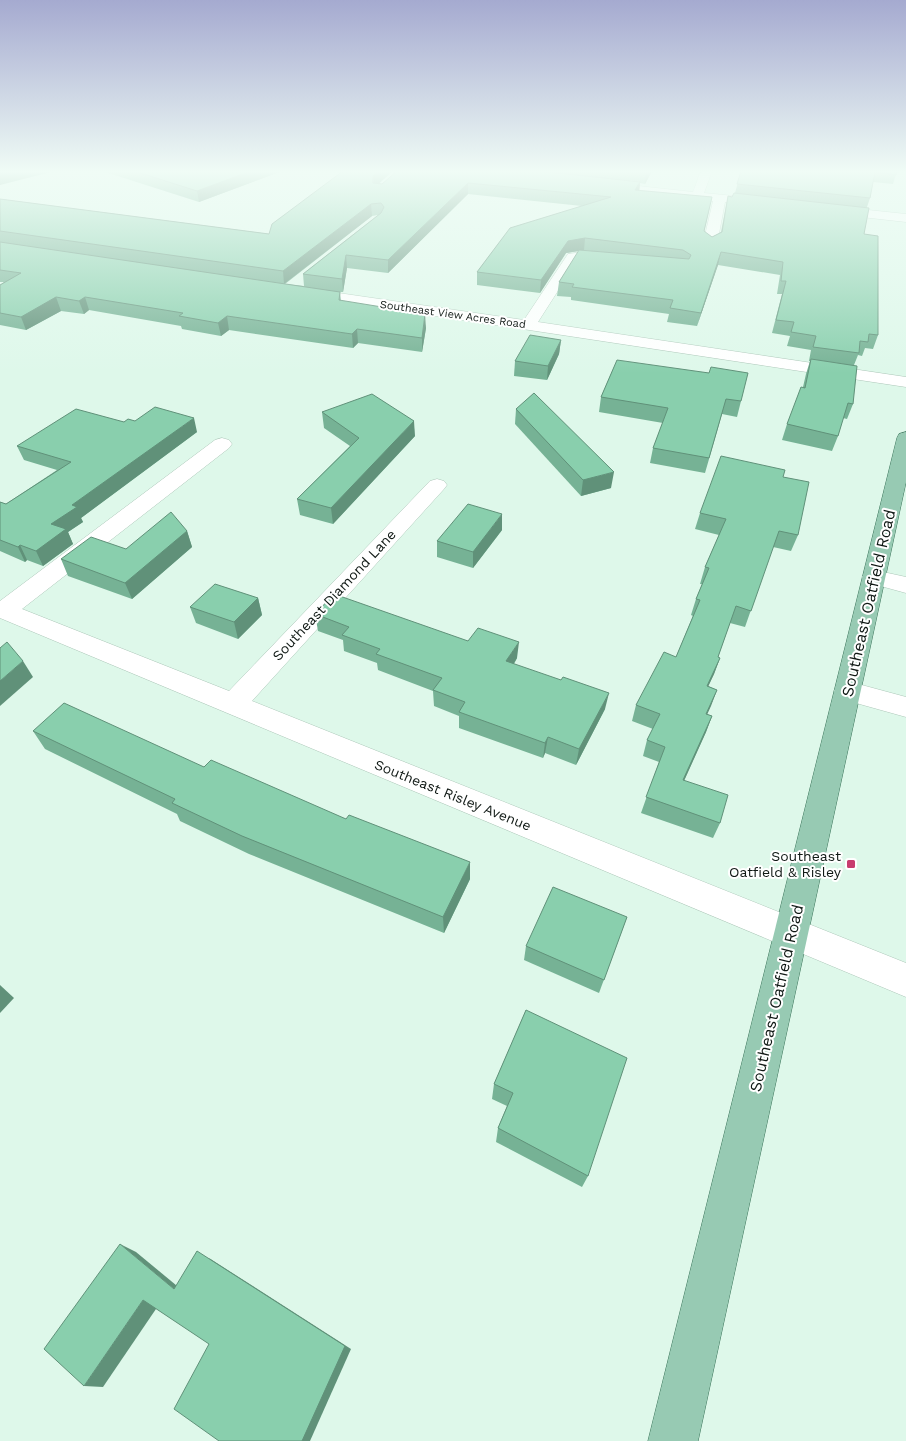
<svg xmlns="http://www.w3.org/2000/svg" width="906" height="1441" viewBox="0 0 906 1441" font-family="'Work Sans',sans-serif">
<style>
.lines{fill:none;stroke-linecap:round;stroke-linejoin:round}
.minor-casing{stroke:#adc7b9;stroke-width:1}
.major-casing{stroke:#3b745a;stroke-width:1}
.minor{fill:#fff;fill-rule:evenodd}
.major{fill:#97cab3;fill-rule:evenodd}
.wall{fill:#76b295;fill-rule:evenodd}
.shaded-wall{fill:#609179}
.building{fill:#89cfad;stroke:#609179}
.poi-dot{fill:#c83c6f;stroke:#fff;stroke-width:2}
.labels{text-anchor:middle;stroke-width:4;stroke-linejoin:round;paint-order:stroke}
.far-street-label{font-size:11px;fill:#0f1814;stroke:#fff}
.street-label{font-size:14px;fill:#0f1814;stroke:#fff}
.poi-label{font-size:14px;fill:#0f1814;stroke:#fff;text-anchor:end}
.near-street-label{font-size:16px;fill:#0f1814;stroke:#fff}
</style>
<rect width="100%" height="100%" fill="#def8ea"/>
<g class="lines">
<g class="minor-casing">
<g id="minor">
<path d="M701,171h11l-8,22 61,6 6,4 -6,4 -40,-5 -8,42 -7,4 -7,-4 10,-43 -111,-13 -6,-3 6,-3 91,10z"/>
<path d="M830,206l76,8v8l-80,-9 -2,-3z"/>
<path d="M584,252l29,3 7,4 -7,4 -36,-2 -39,61 368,55v10l-602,-91 -7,-4 7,-4 220,32 44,-66z"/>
<path d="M222,438l7,2 3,4 -3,4 -207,161 207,82 201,-210 7,-2 7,2 3,4 -3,4 -192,212 654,262v34l-906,-379v-17l215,-161z"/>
<path d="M874,570l32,7v16l-40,-11 -4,-5 4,-5z"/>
<path d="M847,681l59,16v20l-68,-19 -4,-7 4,-7z"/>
</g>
</g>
<g class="major-casing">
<path id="major" d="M906,432v50l-208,959h-50l249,-1003 2,-4z"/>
</g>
<use href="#minor" class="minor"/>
<use href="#major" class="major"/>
</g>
<g class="wall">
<path d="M102,171h180l-83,31z"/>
<path d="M397,171h255l-7,13 -5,-1 -1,8 73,6 -8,35 8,5 9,-5 7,-36 4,1 3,-4 6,-22h156l-4,13 -20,-2 -3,16 -3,9 -3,27 14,101 -5,14 -8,-1 -3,8 -4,-1 -4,10 -1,39 -6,15 -4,-1 -5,18 -6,15 -50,-11 5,-16 16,-37 3,-13 4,-13h-1l2,-11 -24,-4 3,-10 -18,-3 10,-39h-5l3,-19 -62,-10 -21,61 -30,-4 2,-8 -98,-14v-3l-14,-1 2,-14 20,-31 -13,2 -26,40 -63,-8v-13l105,-66 -114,-12 -80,79 -41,-5 -4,24h-3l1,9 85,27 -4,24 -64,-9 -5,5 -124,-18 -8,6 -39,-7 -1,-3 -92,-16 -5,4 -23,-3 -35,19 -26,-5v-40l4,-3h-4v-83l269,35 110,-51 3,1zM378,215l-75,59 1,12 -19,-2 87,-68z"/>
<path d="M561,340l-2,14 -12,26 -33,-4 1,-15z"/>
<path d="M617,360l124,41 -4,16 -15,-3 -17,59 -55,-10 3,-15 10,-25 -64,-11 2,-15z"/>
<path d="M516,409l95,79 -30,8 -66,-72z"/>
<path d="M322,412l93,24 -82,88 -33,-9 -3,-16 53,-53 -26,-18z"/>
<path d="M135,421l62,11 -116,86 2,4 -15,10 5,12 -30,22 -16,-6 -2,2 -25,-11v-49l6,2 51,-34 -33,-10 -7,-14 107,-24z"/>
<path d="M783,477l15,58 -7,16 -18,-4 -28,80 -15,-4 -12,34 2,1 -6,16 -6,12 9,4 -10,24 5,2 -6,16 -22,49 36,42 -7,15 -72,-25 18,-51 -16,-6 4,-16 6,-11 -21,-8 4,-16 40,-48 17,-41 -2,-1 5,-16 6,-15h-2l5,-17 14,-32 -24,-6 5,-16z"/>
<path d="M502,530l-29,38 -36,-11v-16z"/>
<path d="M187,531l5,16 -60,52 -64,-23 -7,-17 65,-10z"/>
<path d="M258,598l4,17 -24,24 -42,-16 -6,-16z"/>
<path d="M315,614l202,44 -3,6 91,45 -29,56 -31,-12 -2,5 -84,-30v-12l-25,-10 -1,-15 -55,-21 -1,-7 -33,-12 -1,-11 -25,-9z"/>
<path d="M33,731l171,36 266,112 -26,54 -195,-79 -69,-33 -3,-7 -132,-65z"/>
<path d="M627,917l-28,76 -75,-33 2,-14z"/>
<path d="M526,1010l62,166 -6,11 -86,-45 2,-14 9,-22 -15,-7 2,-15z"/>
</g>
<g class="shaded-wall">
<path d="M5,171h50l-55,14v-12z"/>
<path d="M251,171h31l-83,31 -2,-11z"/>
<path d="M379,171h14l-19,17v6l-1,-18z"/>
<path d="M647,171h5l-7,13 1,-11z"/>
<path d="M640,182l-1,12 -4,-4z"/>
<path d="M468,183v11l-80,79v-13z"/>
<path d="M371,204l1,12 -88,68 -1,-13z"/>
<path d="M585,238l-1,12 -18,3 -26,40 1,-13 27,-39z"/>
<path d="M721,252l-3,13 -21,61 4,-13z"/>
<path d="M346,255l1,13 -4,24 -1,-13z"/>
<path d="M56,297l5,14 -35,19 -5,-13z"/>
<path d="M85,297l4,13 -5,4 -5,-13z"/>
<path d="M425,314l1,14 -4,24v-14z"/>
<path d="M227,316l2,14 -8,6 -3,-13z"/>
<path d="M357,329l1,14 -5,5 -1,-14z"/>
<path d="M561,340l-2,14 -12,26 1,-14z"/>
<path d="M194,418l3,14 -116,86 2,4 -15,10 5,12 -30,22 -7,-15 15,-27 21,-19z"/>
<path d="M414,421l1,15 -82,88 -2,-16z"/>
<path d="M614,472l-3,16 -30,8 2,-16z"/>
<path d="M502,514v16l-29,38v-16z"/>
<path d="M187,531l5,16 -60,52 -7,-16z"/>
<path d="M20,545l7,15 -2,2 -7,-15z"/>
<path d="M258,598l4,17 -24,24 -4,-17z"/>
<path d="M519,642l-2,16 -12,19 1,-16z"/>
<path d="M720,658l-6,16 -13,28 6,-16z"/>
<path d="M23,661l10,16 -33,29v-25z"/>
<path d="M717,690l-6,16 -11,24 6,-16z"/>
<path d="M609,693l-4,16 -29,56 3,-16z"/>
<path d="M712,716l-6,16 -29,64 6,-16z"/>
<path d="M548,737l-3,16 -2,5 2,-15z"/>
<path d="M470,862v17l-26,54 -1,-16z"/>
<path d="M0,985l14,13 -14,15z"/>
<path d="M120,1244l16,8 52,43 -14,-6z"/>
<path d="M209,1258l142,91 -41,92h-8z"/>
<path d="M143,1300l15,6 -55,81 -19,-1z"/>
</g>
<g class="building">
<path d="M134,171h117l-54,20z"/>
<path d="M343,171h36l-6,5v7l9,1 15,-13h143l100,11 -5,8 77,7 -8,34 8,6 10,-5 6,-36 4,1 2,-4 135,15 -5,26 14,2v99l-9,-1 -1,8 -8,-1 -1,12 -46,-6 3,-11 -25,-4 3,-10 -18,-2 10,-39h-5l2,-19 -62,-10 -20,61 -31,-5 3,-8 -101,-13 2,-3 -15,-2 20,-32 110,9 2,-4 -8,-5 -98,-12 -17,3 -27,39 -64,-8 33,-44 101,-31 -143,-14 -80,77 -42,-5 -4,24 -39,-5 78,-61 3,-6 -3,-4 -10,1 -88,67 -283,-40v-32l269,35 3,-10z"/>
<path d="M741,171h156l-1,4 -21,-3 -5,26 -133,-14z"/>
<path d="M0,242l340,50 -1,8 86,14 -3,24 -65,-9 -5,5 -125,-18 -9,7 -39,-7 4,-3 -98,-16 -6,4 -23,-4 -35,20 -21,-4v-28l21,-12 -21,-3z"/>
<path d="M530,335l31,5 -13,26 -33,-5z"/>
<path d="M811,359l46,7 -4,38 -5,-1 -10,33 -51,-12 14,-37 4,1z"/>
<path d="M617,360l92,13 2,-6 37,6 -7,28 -15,-2 -17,59 -56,-10 15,-40 -67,-11z"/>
<path d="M534,393l80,79 -31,8 -67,-71z"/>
<path d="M372,394l42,27 -83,87 -34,-9 62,-61 -37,-26z"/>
<path d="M155,407l39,11 -122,87 5,2 -26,17 15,5 -30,22 -16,-6 -2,2 -18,-7v-38l6,2 65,-42 -54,-16 59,-37 48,13 4,-3 7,2z"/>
<path d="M721,456l64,14 -2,7 26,5 -11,53 -19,-4 -28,80 -15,-5 -18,51 2,1 -13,28 10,4 -11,24 6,2 -29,64 45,15 -8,28 -74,-26 19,-50 -18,-7 13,-26 -24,-9 28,-53 12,5 24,-57 -4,-1 13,-31 -4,-1 21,-48 -26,-6z"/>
<path d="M468,504l34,10 -29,38 -36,-11z"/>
<path d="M171,512l16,19 -62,52 -64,-24 30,-22 35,12z"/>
<path d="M215,584l43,14 -24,24 -44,-15z"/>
<path d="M334,594l134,47 10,-13 41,14 -13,19 55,19 2,-3 46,16 -30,56 -31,-12 -3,6 -86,-31 6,-10 -32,-12 9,-12 -66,-24 4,-5 -38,-14 7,-8 -34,-13z"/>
<path d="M7,642l16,19 -23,20v-33z"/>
<path d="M64,703l140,64 7,-7 135,59 3,-4 121,47 -27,55 -201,-81 -70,-33 3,-4 -142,-68z"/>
<path d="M553,887l74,30 -23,63 -78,-34z"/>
<path d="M526,1010l101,48 -39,118 -90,-48 15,-35 -19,-9z"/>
<path d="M120,1244l54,45 23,-38 148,95 -43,95h-83l-45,-32 35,-65 -66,-44 -59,86 -40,-37z"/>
</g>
<linearGradient id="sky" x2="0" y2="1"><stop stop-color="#a5aad0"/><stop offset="0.46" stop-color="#f0fcf6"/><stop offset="1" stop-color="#f0fcf6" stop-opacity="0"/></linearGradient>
<rect width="906" height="373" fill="url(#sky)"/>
<rect class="poi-dot" x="846" y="859" width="10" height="10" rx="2.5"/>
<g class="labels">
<g class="far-street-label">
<text transform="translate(453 314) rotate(8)" y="4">Southeast View Acres Road</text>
</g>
<g class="street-label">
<text transform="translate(334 595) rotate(-47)" y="5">Southeast Diamond Lane</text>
<text transform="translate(453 795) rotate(22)" y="5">Southeast Risley Avenue</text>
</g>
<g class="poi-label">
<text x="841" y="861">Southeast<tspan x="841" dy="16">Oatfield &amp; Risley</tspan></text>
</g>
<g class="near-street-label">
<text transform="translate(868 603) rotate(-77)" y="6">Southeast Oatfield Road</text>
<text transform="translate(776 998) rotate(-77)" y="6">Southeast Oatfield Road</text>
</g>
</g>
</svg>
